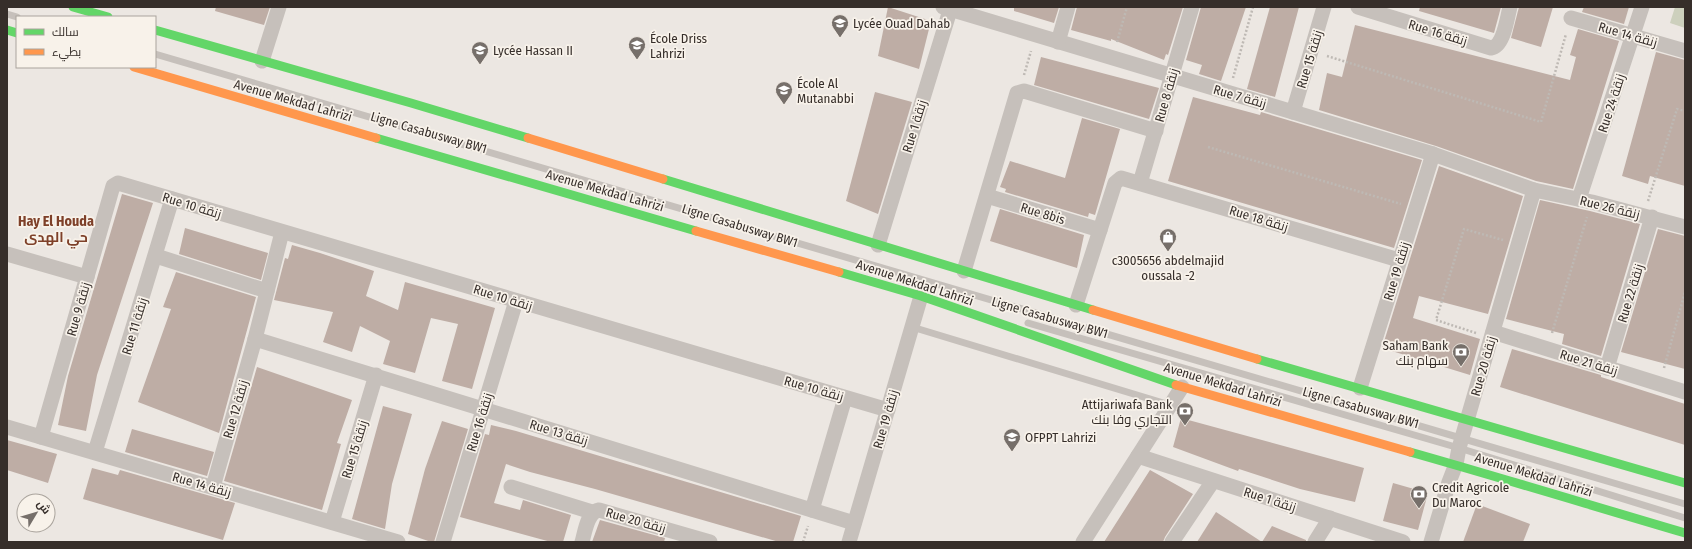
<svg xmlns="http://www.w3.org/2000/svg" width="1692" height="549" viewBox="0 0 1692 549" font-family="'Fira Sans Condensed',Cairo,sans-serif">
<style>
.green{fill:#cdd0bd}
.building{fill:#beada5}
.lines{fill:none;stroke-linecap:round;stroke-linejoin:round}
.path{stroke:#beb9b4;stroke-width:2.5;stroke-dasharray:2 2;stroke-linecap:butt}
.lane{stroke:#c6c0bb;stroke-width:7}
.street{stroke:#c6c0bb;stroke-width:15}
.fast{stroke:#63d668;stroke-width:9}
.slow{stroke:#ff974d;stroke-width:9}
.labels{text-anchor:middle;stroke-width:3.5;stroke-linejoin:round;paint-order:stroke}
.poi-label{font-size:13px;fill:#362e2a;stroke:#f8f2ea;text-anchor:start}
.street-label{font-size:13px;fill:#362e2a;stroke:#f8f2ea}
.neighbourhood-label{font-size:14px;font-weight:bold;fill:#7e4029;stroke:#f8f2ea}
</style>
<rect width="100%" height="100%" fill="#ece7e2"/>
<path class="green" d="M1675,7h10v21l-15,-5z"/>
<g class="building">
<path d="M216,7h54l-6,18 -49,-14z"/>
<path d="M888,7l43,14 -12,48 -41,-13z"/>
<path d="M1014,7h45l-5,16 -40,-12z"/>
<path d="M1077,7h106l-15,48 -2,-1 -2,6 -53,-21v2l-40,-11z"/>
<path d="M1201,7h45l-25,74 -22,-7 3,-9 -16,-5z"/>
<path d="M1270,7h29l-24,90 -28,-8z"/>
<path d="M1420,7h81l-7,26 -75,-22z"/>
<path d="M1519,7h34l-12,40 -30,-9z"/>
<path d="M1584,7h45l-5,17 -42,-12z"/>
<path d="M1355,25l215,55 6,-23 -6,-2 8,-26 41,12 -46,148 -37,-8 -100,-35 -117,-36 8,-37 15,4z"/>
<path d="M1656,52l29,8v126l-35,-10 -2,8 -26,-8z"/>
<path d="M1041,57l118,31 -10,31 -115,-34z"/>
<path d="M875,92l37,10 -34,112 -32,-13z"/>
<path d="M1193,97l67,18 1,-3 161,48 -28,88 -226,-67z"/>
<path d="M1082,118l38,11 -25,86 -6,-2 -1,4 -83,-25 1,-3 -6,-2 10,-26 55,17z"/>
<path d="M1439,166l84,30 -35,118 -69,-18 -6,22 67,21 -10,36 -88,-27z"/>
<path d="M122,194l31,9 -56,172 -11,56 -28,-6 10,-49z"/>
<path d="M1540,200l50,11 50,13 -39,132 -39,-12 2,-10 -58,-15z"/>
<path d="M1000,209l84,26 -7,33 -87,-27z"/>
<path d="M185,228l83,25 -7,27 -82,-26z"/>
<path d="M1658,229l27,7v133l-64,-17z"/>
<path d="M292,245l28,8 54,18 -8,25 32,14 7,-28 90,26 -23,81 -30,-8 16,-57 -27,-6 -16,55 -32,-9 7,-23 -30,-15 -8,26 -29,-10 10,-30 -59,-12 11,-42 3,1z"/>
<path d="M176,272l80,25 -37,136 -81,-31 33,-93 -8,-2z"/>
<path d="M1512,349l89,26v2l84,27v41l-185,-58z"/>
<path d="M257,367l95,33 -15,43 4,1 -19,66 -98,-29z"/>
<path d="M383,406l29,8 -20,70 -7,45 -33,-10z"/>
<path d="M1181,418l183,50 -9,34 -55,-13 -61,-20 -1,2 -65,-24z"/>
<path d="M442,421l26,8 -34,113h-3l-23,-8 17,-65z"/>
<path d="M491,425l25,6 285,85 -8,26h-14l-184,-53 -65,-17 -24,-8 -12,39 26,7 3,-10 48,15 -8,27h-12l-91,-25 25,-83 4,1z"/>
<path d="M132,429l82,23 -7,24 -82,-24z"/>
<path d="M7,440l50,14 -9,29 -41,-13z"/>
<path d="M92,468l26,7 2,-5 115,33 -12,37 -140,-41z"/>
<path d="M1150,470l43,24 -28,43 -2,5h-59z"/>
<path d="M1393,483l35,10 -10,37 -35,-9z"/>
<path d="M1477,504l53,20 -7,18h-60z"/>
<path d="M1216,512l46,30h-65z"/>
<path d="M600,520l65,18 -1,4h-72z"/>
<path d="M1272,526l34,14v2h-44z"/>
</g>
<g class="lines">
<g class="path">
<path d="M1117,42l10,-35"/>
<path d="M1327,56l214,66 25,-88"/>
<path d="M1024,75l7,-24"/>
<path d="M1233,78l20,-71"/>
<path d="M1208,147l193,57"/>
<path d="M1648,201l29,-92 8,2"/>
<path d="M1476,333l-40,-13 28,-91 39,11"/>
<path d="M1552,333l35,-116"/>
<path d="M1664,368l21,-76"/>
<path d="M803,542l5,-16"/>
</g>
<g class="lane">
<path d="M7,14l10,3"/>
<path d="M155,54l1530,450"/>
<path d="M1028,323l431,125 226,70"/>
<path d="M912,327l258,78"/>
</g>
<g class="street">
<path d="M943,7l490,147 101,36 58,12 93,25"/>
<path d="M1358,7l133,41c13,-2 16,-30 19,-41"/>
<path d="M1571,18l114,33"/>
<path d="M1058,42l10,-35"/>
<path d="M262,61l17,-54"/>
<path d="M1293,112l31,-105"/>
<path d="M1140,183l52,-176"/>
<path d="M987,196l113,34"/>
<path d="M1579,199l63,-192"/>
<path d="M878,245l73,-238"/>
<path d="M7,254l80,23"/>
<path d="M156,256l111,35"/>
<path d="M964,271l53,-178 7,-2 132,40"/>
<path d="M1076,305l39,-122 6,-5 278,82"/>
<path d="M1493,332l192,60"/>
<path d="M255,339l27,-107"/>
<path d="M1607,368l45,-151"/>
<path d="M1360,388l73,-234"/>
<path d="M7,427l391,115"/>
<path d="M41,437l72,-251 5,-3 770,227"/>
<path d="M95,452l77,-253"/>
<path d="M1138,456l265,86"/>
<path d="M213,487l42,-148 599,184"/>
<path d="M511,487l81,25"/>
<path d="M812,510l33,-112"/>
<path d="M332,522l44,-147"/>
<path d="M443,542l73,-241"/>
<path d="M582,542c3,-10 5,-30 17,-32l111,32"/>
<path d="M849,542l72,-246"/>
<path d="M1083,542l99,-155"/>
<path d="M1172,542l41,-61"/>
<path d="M1315,542l15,-24"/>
<path d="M1431,542l18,-60 7,-18 3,-16 75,-258"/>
</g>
<g class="fast">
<path d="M73,7l35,10"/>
<path d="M7,30l10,3"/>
<path d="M155,30l256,73 117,35"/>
<path d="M376,138l320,93"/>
<path d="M663,179l430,131"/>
<path d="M839,272l82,24 255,89"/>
<path d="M1257,359l428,124"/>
<path d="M1410,452c92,26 183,54 275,81"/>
</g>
<g class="slow">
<path d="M134,67l242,71"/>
<path d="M528,138l135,41"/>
<path d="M696,231l143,41"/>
<path d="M1093,310l164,49"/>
<path d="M1176,385l234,67"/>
</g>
</g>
<defs>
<g id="school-pin" transform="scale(0.9)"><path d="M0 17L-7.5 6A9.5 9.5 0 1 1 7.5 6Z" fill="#766f6a" stroke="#f8f2ea"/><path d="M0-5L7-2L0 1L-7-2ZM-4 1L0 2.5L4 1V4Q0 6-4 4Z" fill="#fff"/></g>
<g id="shop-pin" transform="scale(0.9)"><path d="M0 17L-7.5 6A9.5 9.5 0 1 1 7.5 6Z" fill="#766f6a" stroke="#f8f2ea"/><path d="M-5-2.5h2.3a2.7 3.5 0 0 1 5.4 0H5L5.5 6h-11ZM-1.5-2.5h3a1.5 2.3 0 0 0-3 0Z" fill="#fff"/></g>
<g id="bank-pin" transform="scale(0.9)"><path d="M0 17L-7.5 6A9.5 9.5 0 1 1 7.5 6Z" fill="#766f6a" stroke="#f8f2ea"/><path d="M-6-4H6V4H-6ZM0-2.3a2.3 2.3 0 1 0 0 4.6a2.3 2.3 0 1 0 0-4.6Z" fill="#fff"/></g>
<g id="university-pin" transform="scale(0.9)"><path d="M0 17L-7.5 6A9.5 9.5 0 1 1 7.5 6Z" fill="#766f6a" stroke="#f8f2ea"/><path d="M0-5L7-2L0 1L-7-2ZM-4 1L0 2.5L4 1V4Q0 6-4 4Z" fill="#fff"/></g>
</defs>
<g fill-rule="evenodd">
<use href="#school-pin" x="840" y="23"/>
<use href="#school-pin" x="637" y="45"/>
<use href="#school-pin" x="480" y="50"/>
<use href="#school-pin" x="784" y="90"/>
<use href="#shop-pin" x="1168" y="237"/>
<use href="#bank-pin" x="1461" y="352"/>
<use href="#bank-pin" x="1185" y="411"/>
<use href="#university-pin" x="1012" y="437"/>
<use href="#bank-pin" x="1419" y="494"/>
</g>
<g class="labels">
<g class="poi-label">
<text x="853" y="28">Lycée Ouad Dahab</text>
<text x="650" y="43">École Driss<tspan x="650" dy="15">Lahrizi</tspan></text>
<text x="493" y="55">Lycée Hassan II</text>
<text x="797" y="88">École Al<tspan x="797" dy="15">Mutanabbi</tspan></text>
<text x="1168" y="265" text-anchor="middle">c3005656 abdelmajid<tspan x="1168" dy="15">oussala -2</tspan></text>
<text x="1448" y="350" text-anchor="end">Saham Bank<tspan x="1448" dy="15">سهام بنك</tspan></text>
<text x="1172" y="409" text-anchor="end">Attijariwafa Bank<tspan x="1172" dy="15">التجاري وفا بنك</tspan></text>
<text x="1025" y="442">OFPPT Lahrizi</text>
<text x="1432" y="492">Credit Agricole<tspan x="1432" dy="15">Du Maroc</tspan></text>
</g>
<g class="street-label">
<text transform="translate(1438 32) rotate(17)" y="5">Rue 16 زنقة</text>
<text transform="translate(1628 34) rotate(16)" y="5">Rue 14 زنقة</text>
<text transform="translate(1309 59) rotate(-73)" y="5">Rue 15 زنقة</text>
<text transform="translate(1166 95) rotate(-74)" y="5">Rue 8 زنقة</text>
<text transform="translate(1240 96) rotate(16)" y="5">Rue 7 زنقة</text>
<text transform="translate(293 100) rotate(16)" y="5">Avenue Mekdad Lahrizi</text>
<text transform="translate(1611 103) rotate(-72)" y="5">Rue 24 زنقة</text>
<text transform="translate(914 126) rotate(-73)" y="5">Rue 1 زنقة</text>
<text transform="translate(429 132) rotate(16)" y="5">Ligne Casabusway BW1</text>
<text transform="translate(605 190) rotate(16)" y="5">Avenue Mekdad Lahrizi</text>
<text transform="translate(192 205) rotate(17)" y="5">Rue 10 زنقة</text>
<text transform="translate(1610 207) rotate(14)" y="5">Rue 26 زنقة</text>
<text transform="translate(1043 213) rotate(17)" y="5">Rue 8bis</text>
<text transform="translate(1259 218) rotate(17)" y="5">Rue 18 زنقة</text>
<text transform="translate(740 225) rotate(17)" y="5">Ligne Casabusway BW1</text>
<text transform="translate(1396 271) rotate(-73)" y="5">Rue 19 زنقة</text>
<text transform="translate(915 282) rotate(18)" y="5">Avenue Mekdad Lahrizi</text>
<text transform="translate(1630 293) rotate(-73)" y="5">Rue 22 زنقة</text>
<text transform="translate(503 297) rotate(17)" y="5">Rue 10 زنقة</text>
<text transform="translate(78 309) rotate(-74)" y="5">Rue 9 زنقة</text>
<text transform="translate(1050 317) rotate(16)" y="5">Ligne Casabusway BW1</text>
<text transform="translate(134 326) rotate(-73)" y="5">Rue 11 زنقة</text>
<text transform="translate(1589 362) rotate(17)" y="5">Rue 21 زنقة</text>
<text transform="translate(1483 366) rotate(-74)" y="5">Rue 20 زنقة</text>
<text transform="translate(1223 384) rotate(17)" y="5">Avenue Mekdad Lahrizi</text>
<text transform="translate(814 388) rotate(16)" y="5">Rue 10 زنقة</text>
<text transform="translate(1361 407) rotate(16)" y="5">Ligne Casabusway BW1</text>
<text transform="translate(235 409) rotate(-74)" y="5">Rue 12 زنقة</text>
<text transform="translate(885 419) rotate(-74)" y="5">Rue 19 زنقة</text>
<text transform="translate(479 422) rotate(-73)" y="5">Rue 16 زنقة</text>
<text transform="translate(559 432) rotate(17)" y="5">Rue 13 زنقة</text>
<text transform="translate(354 449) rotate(-73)" y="5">Rue 15 زنقة</text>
<text transform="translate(1534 474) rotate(17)" y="5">Avenue Mekdad Lahrizi</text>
<text transform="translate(202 484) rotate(16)" y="5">Rue 14 زنقة</text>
<text transform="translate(1270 499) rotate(18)" y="5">Rue 1 زنقة</text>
<text transform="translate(636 520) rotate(16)" y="5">Rue 20 زنقة</text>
</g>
<g class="neighbourhood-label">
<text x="56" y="226">Hay El Houda<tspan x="56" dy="16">حي الهدى</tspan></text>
</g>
</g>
<rect width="1692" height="549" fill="none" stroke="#362e2a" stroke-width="16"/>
<rect x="16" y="16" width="140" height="52" fill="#f8f2ea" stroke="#aaa49d"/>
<rect x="24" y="29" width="20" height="6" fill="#63d668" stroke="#aaa49d"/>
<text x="52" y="36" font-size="12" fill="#362e2a">سالك</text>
<rect x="24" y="49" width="20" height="6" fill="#ff974d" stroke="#aaa49d"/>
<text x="52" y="56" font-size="12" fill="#362e2a">بطيء</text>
<g transform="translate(36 513) rotate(52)"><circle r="19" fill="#f8f2ea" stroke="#aaa49d"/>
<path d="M0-3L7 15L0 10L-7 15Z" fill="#766f6a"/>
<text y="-6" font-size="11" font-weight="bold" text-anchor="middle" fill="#362e2a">ش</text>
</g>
</svg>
